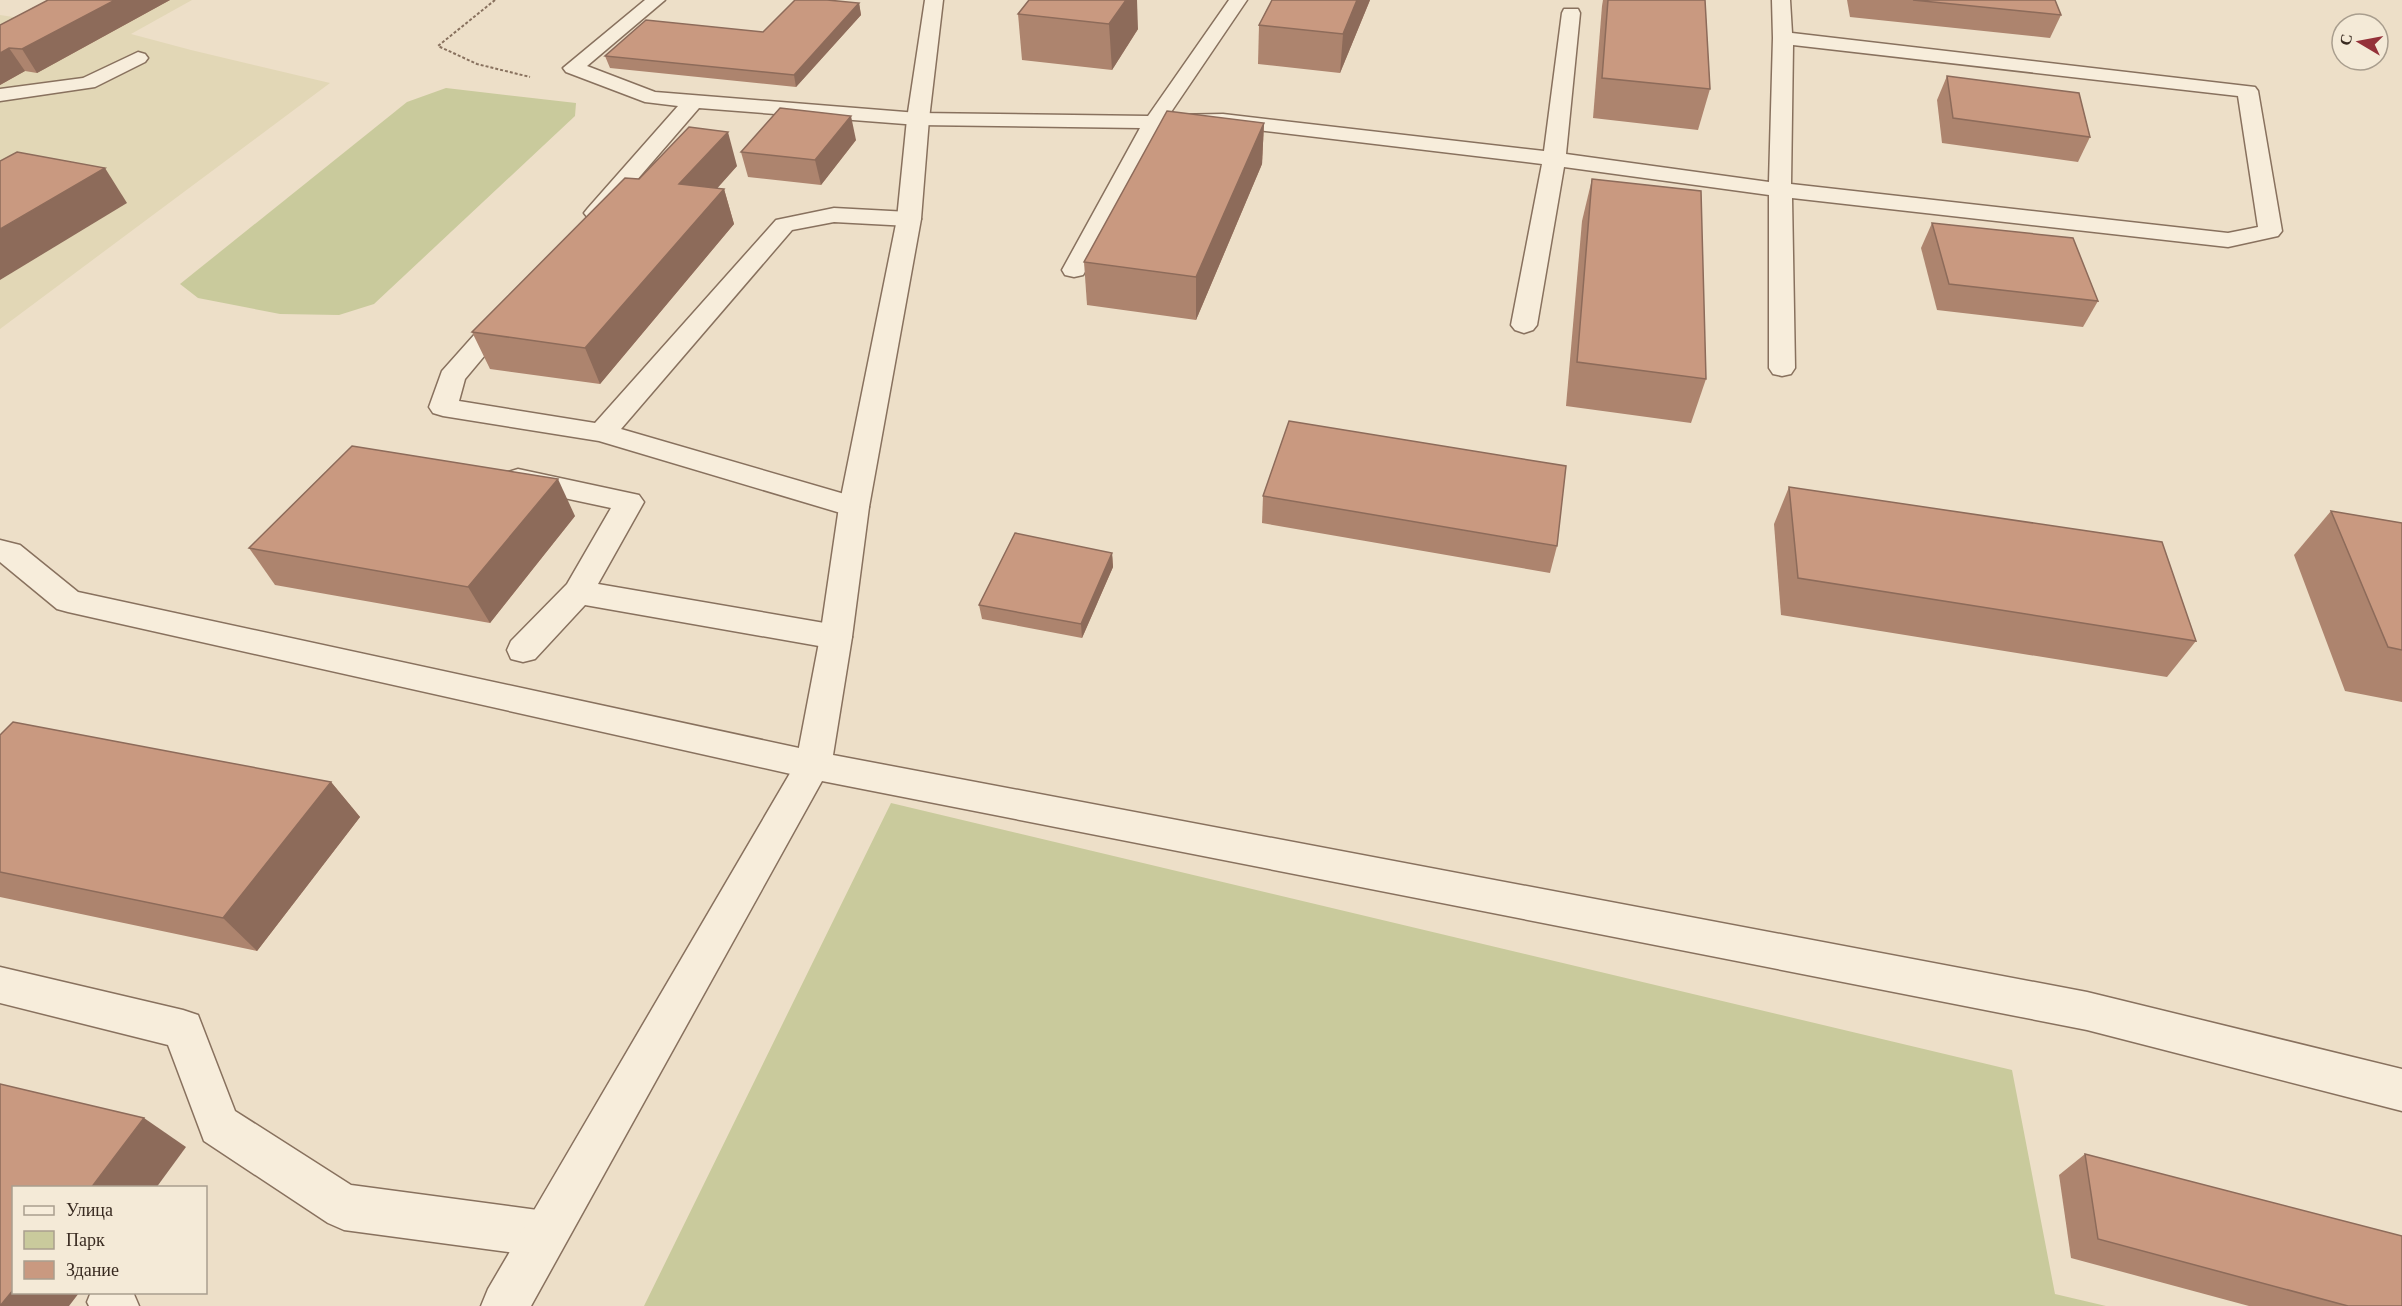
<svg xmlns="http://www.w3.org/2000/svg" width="2402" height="1306" viewBox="0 0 2402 1306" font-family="'Libre Baskerville',serif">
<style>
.farmland{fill:#e2d7b6}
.green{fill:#c9ca9c}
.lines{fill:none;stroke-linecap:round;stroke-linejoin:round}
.service-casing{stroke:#88715e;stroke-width:3}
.minor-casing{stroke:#88715e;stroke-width:3}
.path{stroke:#88715e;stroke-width:2;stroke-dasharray:3 2;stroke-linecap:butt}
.service{fill:#f7eddb;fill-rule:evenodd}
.minor{fill:#f7eddb;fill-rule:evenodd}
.wall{fill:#ad846e}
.shaded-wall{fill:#8d6b5a}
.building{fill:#c99980;stroke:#8d6b5a;stroke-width:1.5}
</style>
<rect width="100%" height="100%" fill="#eddfc8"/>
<path class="farmland" d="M56,0h136l-61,34 60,16 139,33 -330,246v-314l20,3z"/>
<g class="green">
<path d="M446,88l130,15 -1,13 -201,188 -35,11 -59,-1 -82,-16 -18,-14 227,-182z"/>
<path d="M891,803l1121,267 43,224 51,12h-1462z"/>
</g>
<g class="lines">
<g class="service-casing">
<g id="service">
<path d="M645,0h20l-78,66 68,26 263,21 230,3 81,-116h18l-78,115 54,-1 321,37 18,-138 2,-4h14l2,4 -14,141 203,28 4,-144 -1,-38h18l2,33 463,54 3,4 24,140 -4,5 -50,11 -436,-49 3,170 -4,6 -9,2 -9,-2 -4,-6v-173l-205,-28 -27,158 -4,5 -9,3 -9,-3 -4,-5 31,-161 -319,-38 -62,2 -75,142 -3,5 -9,2 -9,-2 -3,-5 78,-142 -222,-3 -219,-17 -95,110 -8,2 -8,-2 -4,-5 4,-5 90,-102 -33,-4 -79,-30 -3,-4zM1793,45l445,51 20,131 -30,6 -437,-49z"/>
<path d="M138,52l7,2 3,4 -3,4 -50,25 -95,14v-12l83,-11z"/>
<path d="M834,208l75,4 8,2 4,5 -4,5 -8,2 -75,-4 -42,8 -171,199 244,71 4,7 -4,7 -11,3 -255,-76 -156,-25 -10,-3 -4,-6 13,-36 57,-64 9,-3 9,3 4,5 -56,67 -6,22 136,22 181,-203z"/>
<path d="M518,469l121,26 5,7 -46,82 238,41 12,4 4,8 -4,8 -12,4 -251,-44 -50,54 -12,3 -12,-3 -4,-9 4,-9 56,-57 44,-76 -103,-22 -5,-7 5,-7z"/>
<path d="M0,540l20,5 58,47 735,159 13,4 5,10 -5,10 -13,4 -745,-167 -11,-3 -57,-47z"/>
<path d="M0,967l183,43 15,5 37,96 116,74 194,26 16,7 7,16 -7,16 -16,7 -201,-27 -16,-7 -124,-82 -36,-96 -168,-42z"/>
<path d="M91,1292h42l6,14h-50l-2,-4z"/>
</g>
</g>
<g class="minor-casing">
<path id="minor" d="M925,0h18l-14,119 -8,100 -52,288 -17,130 -19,118 1254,237 315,77v42l-315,-81 -1265,-249 -291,525h-50l7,-17 308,-526 24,-126 19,-130 58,-288 10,-100z"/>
</g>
<path class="path" d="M495,0l-57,46 39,18 53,13"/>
<use href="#service" class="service"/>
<use href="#minor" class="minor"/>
</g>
<g class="wall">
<path d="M48,0h122l-133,73 -12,-2 -25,14v-60z"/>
<path d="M1029,0l109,29 -26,41 -90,-10 -4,-46z"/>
<path d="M1272,0h98l-30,73 -82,-9 1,-39z"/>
<path d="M1603,0h102l5,89 -12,41 -105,-12 9,-112z"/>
<path d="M1847,0h208l6,15 -11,23 -200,-21z"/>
<path d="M859,3l2,12 -65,72 -186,-19 -5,-12 158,-24z"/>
<path d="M1947,76l143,61 -12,25 -136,-19 -5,-43z"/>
<path d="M1264,123l-2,41 -66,156 -109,-15 -3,-43z"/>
<path d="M856,140l-35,45 -73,-8 -7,-25z"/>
<path d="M737,166l-20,22 7,1 10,35 -134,160 -110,-15 -18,-37 167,-153z"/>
<path d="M1592,179l114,200 -15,44 -125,-17 16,-185z"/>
<path d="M1932,223l166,78 -15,26 -146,-17 -16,-62z"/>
<path d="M1789,487l407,154 -29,36 -386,-62 -7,-91z"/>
<path d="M1263,496l294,50 -7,27 -288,-50z"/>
<path d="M2331,511l71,12v179l-57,-11 -51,-136z"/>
<path d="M575,516l-85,107 -215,-38 -26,-37z"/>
<path d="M1112,553l1,14 -31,71 -100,-19 -3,-14z"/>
<path d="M0,735l331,47 29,35 -103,134 -257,-54z"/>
<path d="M2085,1154l317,152h-153l-178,-48 -12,-83z"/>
</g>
<g class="shaded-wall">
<path d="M115,0h55l-133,73 -15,-24z"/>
<path d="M1126,0h11l1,29 -26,41 -3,-46z"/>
<path d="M1357,0h13l-30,73 3,-39z"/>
<path d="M859,3l2,12 -65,72 -2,-12z"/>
<path d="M9,48l16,23 -25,14v-32z"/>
<path d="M851,116l5,24 -35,45 -6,-25z"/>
<path d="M1264,123l-2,41 -66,156v-43z"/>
<path d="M728,132l9,34 -47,53 -11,-35z"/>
<path d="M105,168l22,35 -127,77v-51z"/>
<path d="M724,189l10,35 -134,160 -15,-36z"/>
<path d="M558,479l17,37 -85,107 -22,-36z"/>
<path d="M1112,553l1,14 -31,71 -1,-14z"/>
<path d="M331,782l29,35 -103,134 -34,-33z"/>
<path d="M144,1118l42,29 -30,41h-65z"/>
<path d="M14,1289v4h65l-10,13h-69z"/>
</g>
<g class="building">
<path d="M48,0h67l-93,49 -13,-1 -9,5v-28z"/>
<path d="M795,0h32l32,3 -65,72 -189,-19 41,-36 117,12z"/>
<path d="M1029,0h97l-17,24 -91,-10z"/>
<path d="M1272,0h85l-14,34 -84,-9z"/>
<path d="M1608,0h97l5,89 -108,-11z"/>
<path d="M1913,0h142l6,15z"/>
<path d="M1947,76l132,17 11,44 -137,-19z"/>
<path d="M780,108l71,8 -36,44 -74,-8z"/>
<path d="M1167,111l97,12 -68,154 -112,-15z"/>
<path d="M689,127l39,5 -49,52 45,5 -139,159 -113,-16 153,-154 14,1z"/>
<path d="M17,152l88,16 -105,61v-68z"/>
<path d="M1592,179l109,12 5,188 -129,-17z"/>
<path d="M1932,223l141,15 25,63 -149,-17z"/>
<path d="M1289,421l277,45 -9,80 -294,-50z"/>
<path d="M352,446l206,33 -90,108 -219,-39z"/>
<path d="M1789,487l373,55 34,99 -398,-63z"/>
<path d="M2331,511l71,12v127l-14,-3z"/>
<path d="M1015,533l97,20 -31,71 -102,-19z"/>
<path d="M13,722l318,60 -108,136 -223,-46v-137z"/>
<path d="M0,1084l144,34 -53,70h-77v101l-14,17z"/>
<path d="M2085,1154l317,82v70h-54l-250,-67z"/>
</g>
<rect x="12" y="1186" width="195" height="108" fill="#f4ead7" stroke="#a99e8e" stroke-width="1.5"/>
<rect x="24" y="1206" width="30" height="9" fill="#f7eddb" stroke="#a99e8e" stroke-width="1.5"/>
<text x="66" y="1216" font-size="18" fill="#392b21">Улица</text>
<rect x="24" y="1231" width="30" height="18" fill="#c9ca9c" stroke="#a99e8e" stroke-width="1.5"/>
<text x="66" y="1246" font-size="18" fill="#392b21">Парк</text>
<rect x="24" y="1261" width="30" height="18" fill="#c99980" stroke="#a99e8e" stroke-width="1.5"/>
<text x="66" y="1276" font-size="18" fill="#392b21">Здание</text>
<g transform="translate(2360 42) rotate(280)"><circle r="28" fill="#f4ead7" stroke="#a99e8e" stroke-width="1.5"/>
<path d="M0-4.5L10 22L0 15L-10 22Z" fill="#943139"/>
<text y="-9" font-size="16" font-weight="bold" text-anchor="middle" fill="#392b21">С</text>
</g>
</svg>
